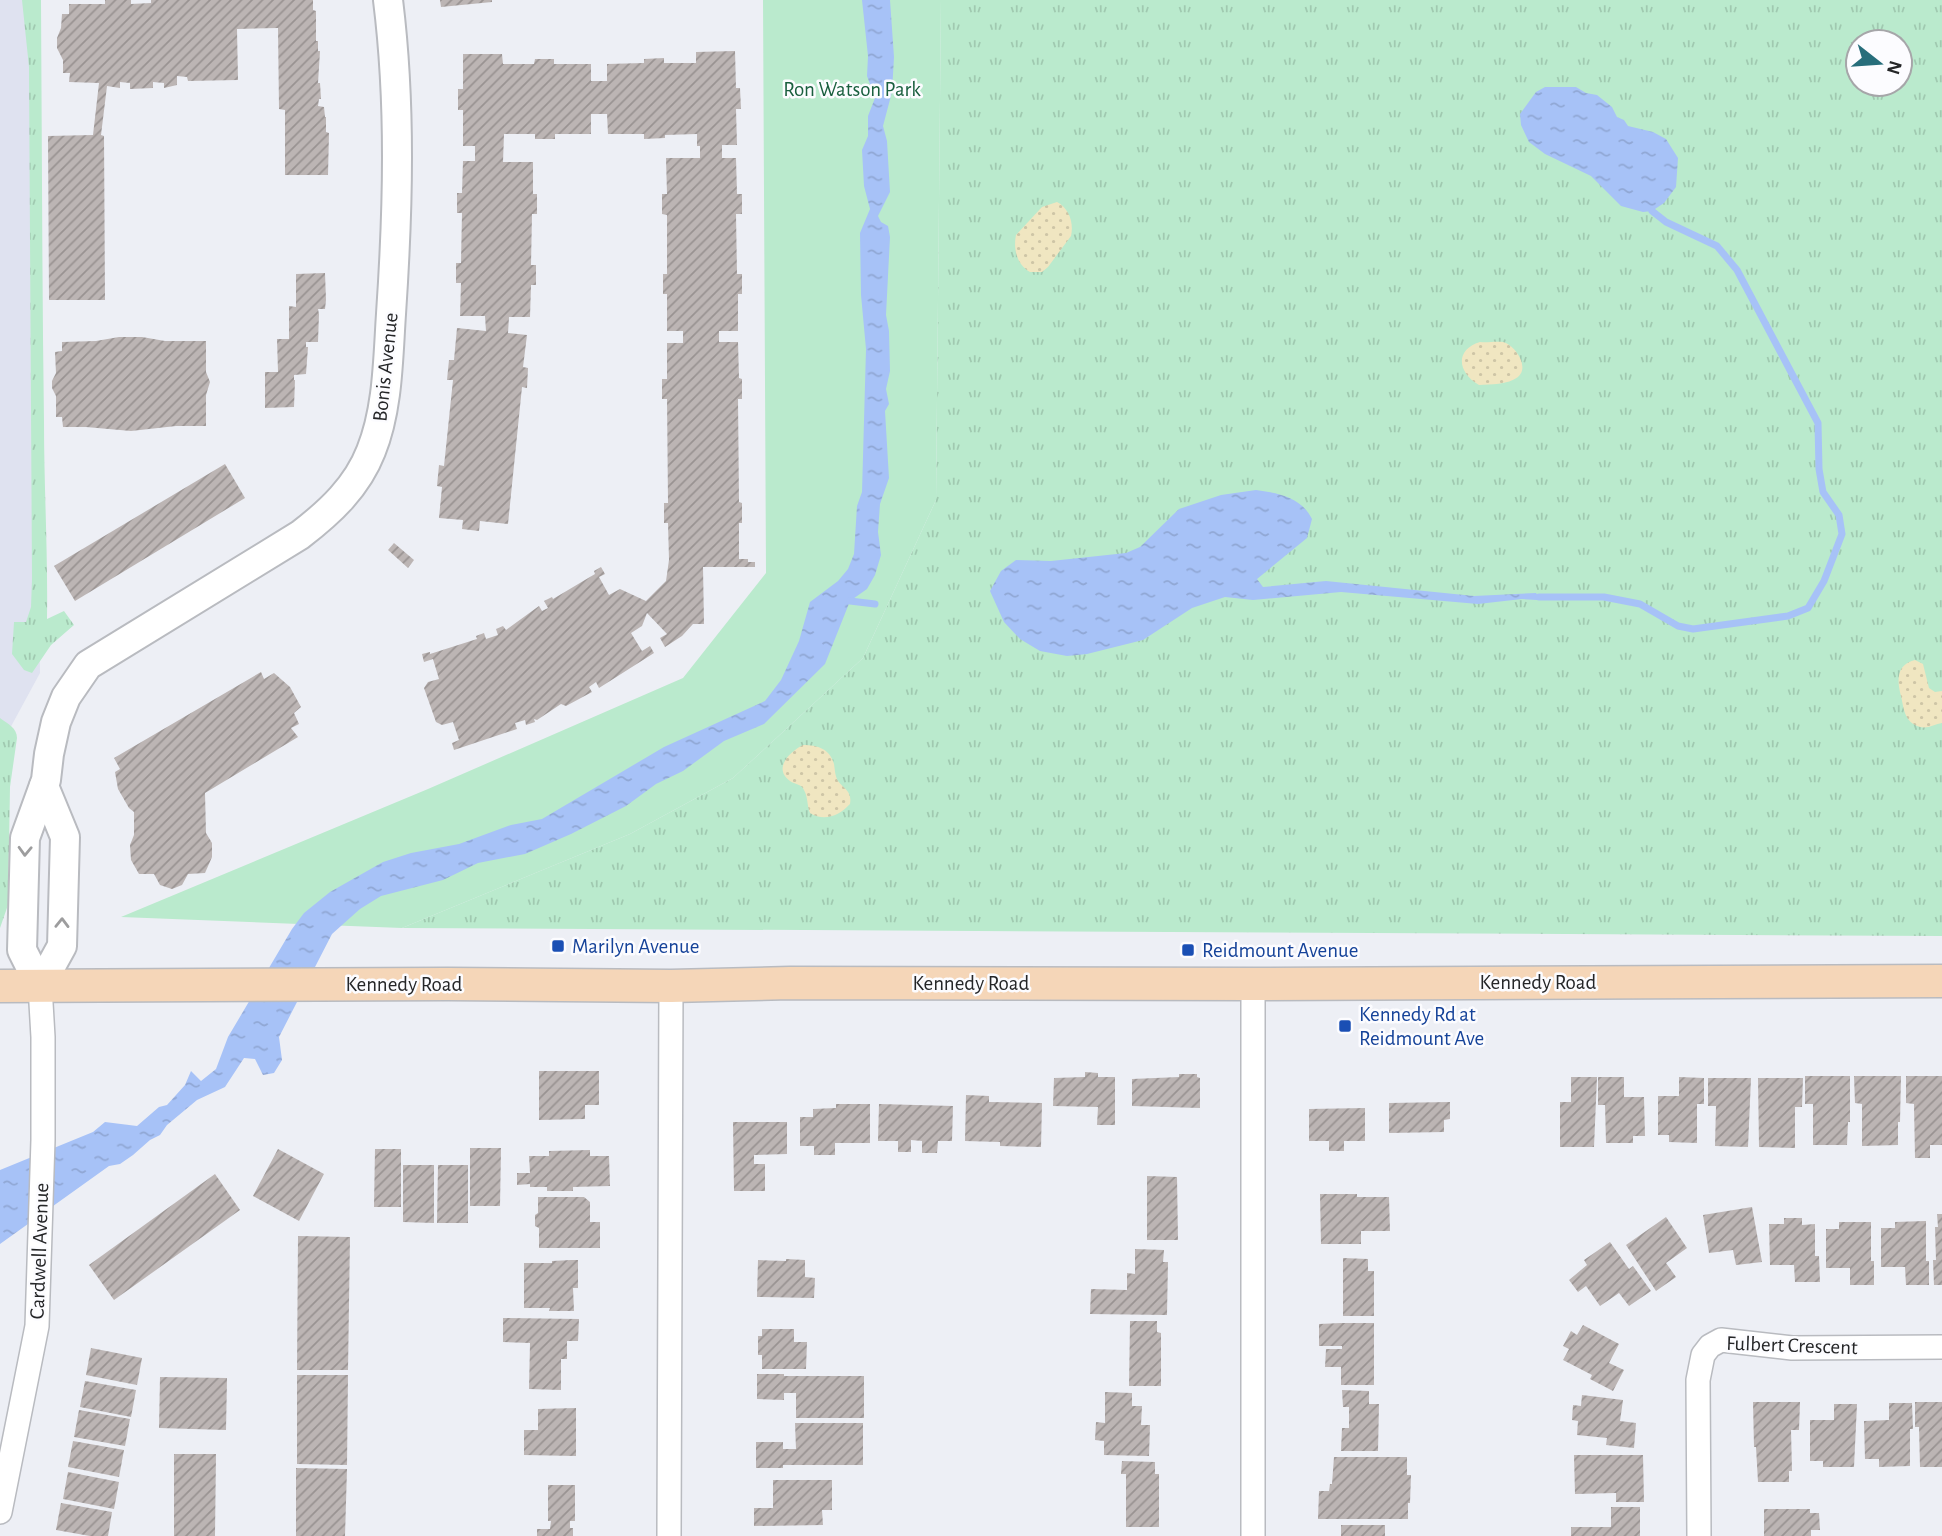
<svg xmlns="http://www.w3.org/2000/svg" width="1942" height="1536" viewBox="0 0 1942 1536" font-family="'Alegreya Sans',sans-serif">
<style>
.built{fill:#dfe2f0}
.grass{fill:url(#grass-tufts);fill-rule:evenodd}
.sand{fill:url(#sand-dots)}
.park{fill:#baeacd}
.water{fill:url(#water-ripples)}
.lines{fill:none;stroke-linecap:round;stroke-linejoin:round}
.stream{stroke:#a7c2f7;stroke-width:7}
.building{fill:url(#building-hatch)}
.minor-casing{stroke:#b9bbc0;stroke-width:26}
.tertiary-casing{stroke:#b9bbc0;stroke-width:32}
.secondary-casing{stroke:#b9bbc0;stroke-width:35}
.minor{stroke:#fff;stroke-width:23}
.tertiary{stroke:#fff;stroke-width:28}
.secondary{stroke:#f5d6b8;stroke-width:32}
.oneway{stroke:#9d9d9e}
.transit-dot{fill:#1a4fb4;stroke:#fcfcff;stroke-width:2.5}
.labels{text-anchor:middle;stroke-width:5;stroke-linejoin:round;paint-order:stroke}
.park-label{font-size:21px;fill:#195f3e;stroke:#fcfcff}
.street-label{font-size:21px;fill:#252628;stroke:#fcfcff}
.transit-label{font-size:21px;fill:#164399;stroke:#fcfcff;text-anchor:start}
</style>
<defs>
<pattern id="grass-tufts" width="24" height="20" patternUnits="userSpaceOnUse" patternTransform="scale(1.75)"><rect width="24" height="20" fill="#baeacd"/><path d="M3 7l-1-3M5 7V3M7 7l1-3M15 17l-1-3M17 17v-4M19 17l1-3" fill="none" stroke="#a0c9b0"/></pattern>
<pattern id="sand-dots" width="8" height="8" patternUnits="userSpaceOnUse" patternTransform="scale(1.75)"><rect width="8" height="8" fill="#f0e6c1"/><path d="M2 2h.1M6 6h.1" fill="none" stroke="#cec5a6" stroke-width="1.8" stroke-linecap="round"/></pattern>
<pattern id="water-ripples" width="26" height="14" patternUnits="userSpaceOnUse" patternTransform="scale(1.75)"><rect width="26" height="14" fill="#a7c2f7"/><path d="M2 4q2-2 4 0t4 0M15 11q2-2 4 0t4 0" fill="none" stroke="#90a7d4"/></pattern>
<pattern id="building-hatch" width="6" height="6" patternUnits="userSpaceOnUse" patternTransform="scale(1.75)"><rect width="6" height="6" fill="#bcb5b4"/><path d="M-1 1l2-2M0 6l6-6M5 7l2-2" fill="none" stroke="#999392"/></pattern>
</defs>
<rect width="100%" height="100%" fill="#edeff5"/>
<path class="built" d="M0,0h32l8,673 -38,70 -2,11z"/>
<g class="grass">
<path d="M22,0h19c1,141 1,281 3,422 0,66 4,131 3,197l17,-8 10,14 -23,20 -19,28 -8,-3 -12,-16 2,-32h12l5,-15 1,-28 -3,-512z"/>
<path d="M941,0h1001v936l-1540,-8 228,-94 103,-56 130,-120 73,-158zM1858,42h42v42h-42z"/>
<path d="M0,718c8,6 17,10 17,20l-7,49 -2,118 -8,23z"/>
</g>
<g class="sand">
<path d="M1057,202c12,6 17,21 14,34l-23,31 -6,5h-12c-13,-7 -17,-23 -14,-37l26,-28z"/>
<path d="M1480,342c7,1 15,-1 23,0 12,3 27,25 15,35 -10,8 -28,7 -39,8 -21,-12 -25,-35 1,-43z"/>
<path d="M1915,660l8,4 6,24 6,4 7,-1v32c-7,1 -14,6 -22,4 -16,-5 -16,-18 -19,-31 -4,-16 -5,-31 14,-36z"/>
<path d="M803,745c15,0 27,4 31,19 1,6 1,12 4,17 7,9 14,10 12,23 -11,12 -26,18 -40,9 -3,-7 -2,-16 -6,-23 -3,-7 -9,-5 -14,-9 -18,-13 1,-30 13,-36z"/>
</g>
<path class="park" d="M763,0h178l-5,500 -73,158 -130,120 -103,56 -228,94 -281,-11 307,-128 255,-111 83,-105z"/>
<g class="water">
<path d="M862,0h28l4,57 -2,35 -9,34 4,15 3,51 -12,24 3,6 7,4 2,11 -4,78 3,16 1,40 -4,18 3,15 -4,7 4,67 -9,26 -2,28 3,23 -6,20 -8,14 -17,12 -25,63 -61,60 -40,17 -41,30 -27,13 -30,22 -55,28 -46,20 -47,9 -35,17 -62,16 -21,13 -28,25 -53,103 3,23 -8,13 -11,2 -8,-16 -11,-1 -19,29 -28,13 -30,25 -7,10 -10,5 -17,15 -13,9 -11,2 -109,78v-74l93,-38 12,-10 32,4 22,-19 8,-2 18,-20 6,-14 10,10 15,-12 12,-32 64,-108 12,-16 26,-21 53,-30 28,-9 48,-9 52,-19 31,-6 122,-72 101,-46 16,-21 18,-39 11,-39 28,-21 10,-12 6,-15 3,-48 5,-14 4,-143 -5,-54 -1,-62 10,-24 -6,-23 -2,-36 6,-14v-20l7,-18 -8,-22 1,-20z"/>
<path d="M1545,87h31l10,6 11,2 15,12 5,10 7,3 4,6 25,6 13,7 12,19 -2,29 -12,16 -12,8 -9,1 -22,-6 -30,-30 -46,-22 -16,-12 -8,-17 -1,-11 16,-22z"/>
<path d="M1256,490c23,3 45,7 56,29l-5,19 -50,41 6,8 63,-6 148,15 62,-3 3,4 -2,3 -15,-1 -44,5 -137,-12 -88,8 -28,-3 -33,11 -49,32 -56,14 -20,2 -27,-5 -20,-12 -16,-17 -14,-31 11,-20 15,-11 35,1 75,-8 14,-6 39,-38 42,-14z"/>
</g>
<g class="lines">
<g class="stream">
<path d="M1539,597h65l36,7 38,22 15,3 95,-13 20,-8 16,-27 18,-47 -3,-19 -16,-23 -4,-23 -1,-46 -81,-153 -20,-24 -51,-24 -14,-11"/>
<path d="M850,601l25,3"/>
</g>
</g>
<g class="building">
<path d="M105,0h26v4l20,-1v-3h162v10l3,1v30h2v10h2l-2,32h2l1,16h-2l-1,7 6,1 1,10h1v15l3,1 -1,42h-43v-65l-6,-1 -1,-81 -41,1 1,51 -50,1 -1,-4 -10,-1v9l-13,3v-5l-11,-1v6l-23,1v-6l-10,-1v6l-13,-2 -6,49 3,1 1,164h-56l-1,-164 45,-1 6,-52 -30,-1 1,-9h-7v-13l-6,-12v-10l4,-10 1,-14h7v-10h36z"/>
<path d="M440,0h52v2l-51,5z"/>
<path d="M735,51l1,37h4l1,21h-5l1,36h-15v13h14l1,36h5v20h-6l1,60h5v20h-4v37h-19v11h19l1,36 3,1v20h-4l1,103 3,1v20h-3v36h9v3h7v5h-52l1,57h-11l-11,12 -17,11 -5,-9 7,-4 -20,-21 -5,13 -11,7 11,18 8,-5 4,7 -55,35 -3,-6 -7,5 3,5 -26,14 -5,-2 -24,16 -3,-1 1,3 -9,3 -1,-5 -10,3 2,6 -63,21 -2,-7 7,-3 -6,-18 -11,3 -6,-3 -12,-34 4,-6 11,-3 -6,-20 -9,3 -2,-8 8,-2v2l47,-15 -1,-3 8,-3 2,6 12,-4 -2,-6 7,-3 3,4 33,-24 3,5 6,-3 -4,-7 8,-4 1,2 42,-25 -1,-3 7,-4 4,7 -6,3 10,18 11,-6 26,12 20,-20 3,-21 -1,-37h-4v-20h4l-1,-104h-5v-20h5v-36h16v-12h-16v-37h-4v-20h4v-59l-5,-1v-20h5l-1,-36h34v-12h-3v-12l-32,1v3l-21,1v-5h-36l-1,-20h-16v20h-36v5h-20v-5h-31l-1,28h30v32h4v20h-5l-1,51h5v20h-5l-1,32h-21l-1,16 19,2 -4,32 5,1 -1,20 -5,-1 -14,137 -28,-3 -1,10 -17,-2 1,-9 -24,-2 3,-31 -5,-1 2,-21 5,1 9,-86h-6l2,-20h5l3,-32 29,3 -1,-15h-25l1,-33h-5v-20h5l1,-50h-5v-20h5l1,-32h12v-15h-12v-36h-5v-21h5v-35h39l1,10h31l1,-5h19v5h37v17h16v-17l37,-1v-4l20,-1v5h32v-11z"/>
<path d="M325,273l1,27 -1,9h-7l1,5 -1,28h-12v5h2l-2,27 -12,1v5h1l-1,27 -29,1v-36h13l-1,-33h12v-33l7,1v-33z"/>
<path d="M119,337h23l23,4h41v31l4,10 -4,13v31h-30l-45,5 -45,-4h-23l-1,-10h-6v-21l-4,-8v-7l4,-8 -1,-21 7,-1v-9l34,-1z"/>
<path d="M225,464l20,34 -170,103 -21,-35z"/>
<path d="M394,543l20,17 -6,8 -20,-18z"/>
<path d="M261,672l3,7 10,-6 16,14 11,20 -7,6 5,11 -8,4 7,9 -93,56 1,40 6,10v14l-7,16 -17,1 -6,11 -10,4 -12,-4 -6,-11h-15l-8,-14 -1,-15 4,-10v-23l-5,-4 -11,-19 -3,-17 5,-3 -6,-11z"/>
<path d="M539,1071h60v34h-14v14l-46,1z"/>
<path d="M1085,1072l13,1v4h17v48h-18l1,-18 -45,-1 1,-28 31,-1z"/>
<path d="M1179,1074h18v3l3,1v30l-68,-2v-27l47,-2z"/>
<path d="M1805,1076h45v46h-2l-1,23h-34v-41h-8z"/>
<path d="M1854,1076h47l-1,46h-2v23l-36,1v-42l-7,-1z"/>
<path d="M1906,1076h36v69h-12v13h-15l-1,-54 -8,-1z"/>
<path d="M1571,1077h26l-3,70h-34v-45h11z"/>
<path d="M1598,1077h26v20h20l1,39h-12v7h-27l-1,-38h-7z"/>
<path d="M1679,1077l25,1v26h-7v39l-28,-1v-7h-11v-39h21z"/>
<path d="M1708,1078h43l-3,69 -33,-1 1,-40h-8z"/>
<path d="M1758,1078h45l-1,29h-7v41l-36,-1z"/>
<path d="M966,1095l23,1v6l53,1 -1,44 -41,-1v-4l-35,-1z"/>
<path d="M1450,1102v17l-6,1v12l-55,1v-30z"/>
<path d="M836,1104h34v39h-35v12h-21v-9h-14v-29h13v-8l23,-1z"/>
<path d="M879,1104l74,2 -1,35h-14l-1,12h-15v-12l-11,-1v12h-13v-11h-20z"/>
<path d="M1365,1108v33h-21v10h-15v-10h-20v-32z"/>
<path d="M733,1122h54v32l-33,1v9h11v27h-31z"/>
<path d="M470,1148h31l-1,58h-30z"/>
<path d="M278,1149l46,25 -25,47 -46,-25z"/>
<path d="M375,1149h26v58h-27z"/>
<path d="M590,1150v6h19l1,30 -37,1v4h-26v-4h-17v-3l-13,1v-12h13l-1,-17h20v-5z"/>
<path d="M403,1165h31v58l-31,-1z"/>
<path d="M438,1165h30v58h-31z"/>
<path d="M215,1174l25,36 -126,90 -25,-35z"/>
<path d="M1147,1176l30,1 1,63h-31z"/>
<path d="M1320,1194h37v3h32l1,34h-29v13h-40z"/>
<path d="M538,1197h46l6,5v20h10v26h-61v-20l-4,-2v-11l3,-2z"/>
<path d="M1752,1207l10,55 -26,3 -3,-15 -24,3 -6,-38z"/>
<path d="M1937,1214h5v71h-8l-1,-25h3l-1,-33h3z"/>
<path d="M1666,1217l21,31 -21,15 10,14 -20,14 -30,-46z"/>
<path d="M1784,1218h18v7l13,-1v32h4l1,26h-25l-1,-17h-24l-1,-41h15z"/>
<path d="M1926,1221v40h3v24h-23l-1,-18h-24v-39h14v-6z"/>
<path d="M1839,1222h32v39h3v24h-24v-17h-24v-39h13z"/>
<path d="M298,1236l52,1 -2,133h-51z"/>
<path d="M1610,1242l19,27 4,-3 18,25 -22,15 -10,-13 -19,13 -14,-20 -8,6 -9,-12 18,-15 -3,-5z"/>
<path d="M1135,1249l29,1 -1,12h5l-1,53 -77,-1 1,-25 36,1v-17l8,1z"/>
<path d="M1343,1258l25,1v12h6v45h-31z"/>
<path d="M786,1259l19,1v17l10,1 -1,20 -57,-1 1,-37 28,1z"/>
<path d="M571,1260h7v28h-5l1,23h-25l1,-3h-26v-45h28v-2z"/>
<path d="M503,1318l76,1 -1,22h-11v18h-6v31l-32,-1 1,-46 -27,-1z"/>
<path d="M1130,1321h27v11l4,1v53h-32z"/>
<path d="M1341,1323h33v62h-33v-18h-16l1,-18h16v-3h-23v-22z"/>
<path d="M1583,1325l36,19 -10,19 15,7 -11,21 -23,-12 2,-4 -29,-15 6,-11 -6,-3 8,-15 6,4z"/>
<path d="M762,1329h32v13h13l-1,27h-44v-14h-4v-19h4z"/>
<path d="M91,1348l51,10 -5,27 -51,-10z"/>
<path d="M757,1374h27v2h80v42h-68v-25h-12v7l-27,-1z"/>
<path d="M297,1375h51l-1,90 -50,-1z"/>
<path d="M160,1377l67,1 -1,52 -67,-2z"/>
<path d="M85,1381l51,9 -5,27 -51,-10z"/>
<path d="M1342,1390l27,1v13h10l-1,47h-37l1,-23h7v-21h-6z"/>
<path d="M1105,1392l27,1v13h10l-1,19h9l-1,31 -45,-1v-14l-9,-1 1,-18 9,1z"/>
<path d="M1582,1395l41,5 -3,21 16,2 -2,25 -28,-3 1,-7 -30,-3 1,-14 -6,-1 1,-15 8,1z"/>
<path d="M1753,1402h47l-1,28h-8l1,41h-3v11h-31l-2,-35h-2z"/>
<path d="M1915,1402h27v65h-22l-1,-40h-4z"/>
<path d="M1889,1403h23l1,26h-3v37l-31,1v-8h-14l-1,-38 25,-1z"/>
<path d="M1834,1404h23l-3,63h-31v-6h-13v-41h24z"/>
<path d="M576,1408v48l-52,-1v-25h14v-21z"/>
<path d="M79,1410l51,9 -5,27 -51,-9z"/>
<path d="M795,1423h68v42h-80v3h-27v-26h27v7h13z"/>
<path d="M73,1441l51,9 -5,27 -51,-10z"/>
<path d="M174,1454h42l-1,82h-41z"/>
<path d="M1574,1455h69l1,47h-28v-9l-41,1z"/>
<path d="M1334,1457h73v18h4l-1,28h-2v16h-90l1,-28h10l1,-7h2z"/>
<path d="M1122,1461l33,1v12h4v53h-33v-53h-5z"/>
<path d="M296,1468l51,1 -2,67h-49z"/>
<path d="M68,1472l51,10 -5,27 -51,-10z"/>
<path d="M773,1480h59v30h-10l1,15 -69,1v-18h19z"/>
<path d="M548,1485h27v36h-5v7h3v8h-36v-7h13l1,-8h-3z"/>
<path d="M61,1503l51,9 -4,24h-18l-34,-6z"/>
<path d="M1611,1507h29v29h-69v-9h40z"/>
<path d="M1764,1509h46v4h9l1,17h-9v6h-47z"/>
<rect x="1341" y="1525" width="44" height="11"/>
</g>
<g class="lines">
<g class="minor-casing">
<g id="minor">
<path d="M1253,984v552"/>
<path d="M0,1512l37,-186 6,-186v-103l-3,-51"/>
<path d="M669,1536l2,-550"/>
<path d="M1699,1536l-1,-156 5,-25 7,-9 11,-6 71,8 150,-1"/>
</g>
</g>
<g class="tertiary-casing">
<g id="tertiary">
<path d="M40,986l-18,-36 3,-112 21,-58 3,-26 7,-32 10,-25 22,-32 212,-130c30,-23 57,-48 71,-84 17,-42 17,-92 20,-137 7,-104 10,-210 -3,-314"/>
<path d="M40,986l22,-40 3,-109 -21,-51"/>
</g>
</g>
<g class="secondary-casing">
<path id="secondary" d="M0,986l448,-2 223,2 119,-3 463,1 689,-3"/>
</g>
<use href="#minor" class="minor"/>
<use href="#tertiary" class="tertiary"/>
<use href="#secondary" class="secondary"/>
</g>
<defs><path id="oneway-chevron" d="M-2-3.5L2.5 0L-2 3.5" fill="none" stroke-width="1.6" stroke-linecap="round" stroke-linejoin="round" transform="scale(1.75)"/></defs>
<g class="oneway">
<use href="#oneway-chevron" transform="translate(25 851) rotate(92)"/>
<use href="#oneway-chevron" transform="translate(62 923) rotate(-89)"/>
</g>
<g class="transit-dot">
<rect x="551" y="939" width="14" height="14" rx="3.5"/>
<rect x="1181" y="943" width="14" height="14" rx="3.5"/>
<rect x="1338" y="1019" width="14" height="14" rx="3.5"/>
</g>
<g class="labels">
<g class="park-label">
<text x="852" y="96">Ron Watson Park</text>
</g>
<g class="street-label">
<text transform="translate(385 367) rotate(-84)" y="7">Bonis Avenue</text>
<text x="1538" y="989">Kennedy Road</text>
<text x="971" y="990">Kennedy Road</text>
<text x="404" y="991">Kennedy Road</text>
<text transform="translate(39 1251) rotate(-88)" y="7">Cardwell Avenue</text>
<text transform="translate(1792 1345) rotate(2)" y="7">Fulbert Crescent</text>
</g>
<g class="transit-label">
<text x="572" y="953">Marilyn Avenue</text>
<text x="1202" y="957">Reidmount Avenue</text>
<text x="1359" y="1021">Kennedy Rd at<tspan x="1359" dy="24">Reidmount Ave</tspan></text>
</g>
</g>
<g transform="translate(1879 63) rotate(107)"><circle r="33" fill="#fcfcff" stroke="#a6a6a9" stroke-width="2"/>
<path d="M0-5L12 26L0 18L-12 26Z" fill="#276e7b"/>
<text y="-10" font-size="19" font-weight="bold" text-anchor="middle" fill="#252628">N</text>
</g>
</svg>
